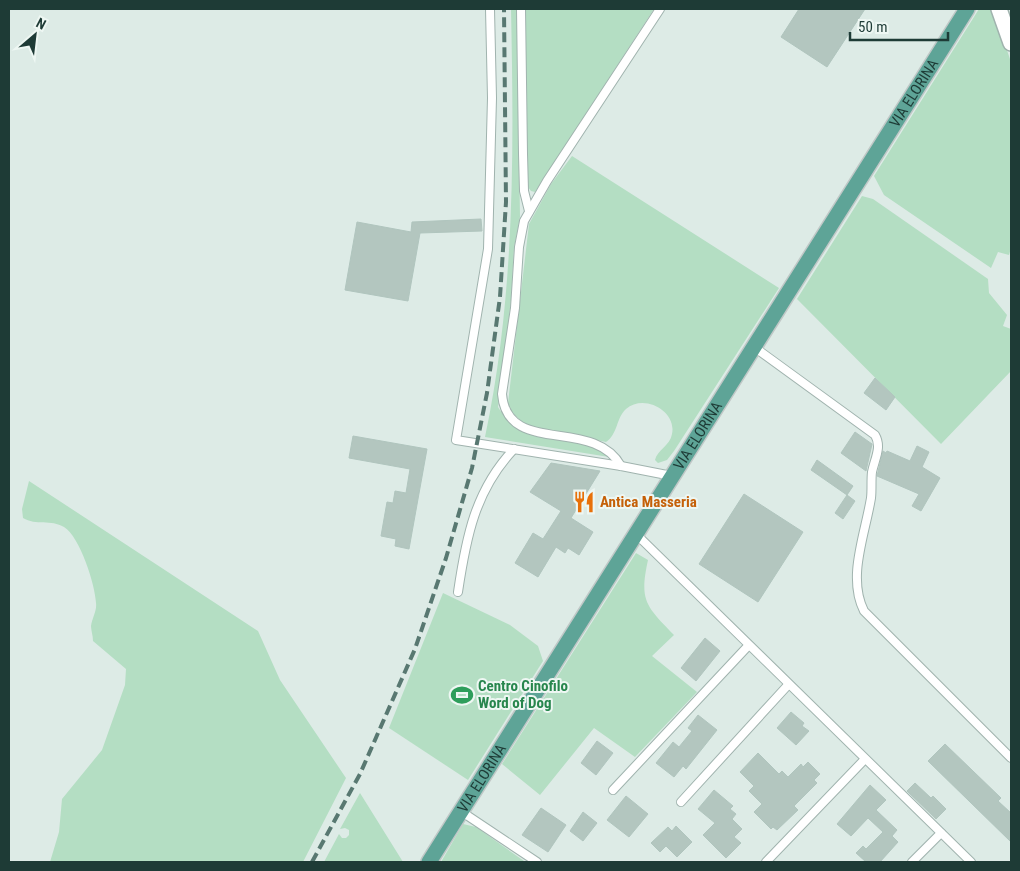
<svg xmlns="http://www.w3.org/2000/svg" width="1020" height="871" viewBox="0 0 1020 871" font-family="'Roboto Condensed',sans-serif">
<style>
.green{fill:#b4dec3}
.building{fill:#b3c6bf;stroke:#b0c5be}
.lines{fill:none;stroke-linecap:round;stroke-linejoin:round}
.lane-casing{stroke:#a0b3ae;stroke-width:10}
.street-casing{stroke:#a0b3ae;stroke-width:18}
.primary-casing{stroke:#c0c8c7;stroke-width:18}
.lane{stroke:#fff;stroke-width:8}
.street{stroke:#fff;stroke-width:15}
.primary{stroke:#5ea497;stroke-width:15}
.rail{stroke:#587871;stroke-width:4;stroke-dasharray:10 5;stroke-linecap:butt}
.labels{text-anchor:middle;stroke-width:4;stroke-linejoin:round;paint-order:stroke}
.street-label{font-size:15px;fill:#1e3b36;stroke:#eef7f3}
.food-label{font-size:15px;font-weight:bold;fill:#c56008;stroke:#eef7f3;text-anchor:start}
.leisure-label{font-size:15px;font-weight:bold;fill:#27864d;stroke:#eef7f3;text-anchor:start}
</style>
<rect width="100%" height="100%" fill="#ddebe6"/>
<g class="green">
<path d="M511,9h6l3,208 -6,31 -3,52 -13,107c23,39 74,27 110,47l1,3 -124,-20c30,-142 29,-284 26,-428z"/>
<path d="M524,9h130l-119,183 -4,-1 -3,-4 -2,-32z"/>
<path d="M979,9h14l18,53v186l-2,7 -11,-3 -7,16 -107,-73 -10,-19z"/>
<path d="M572,156l207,132 -105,163 -7,9 -9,3 -3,-3c2,-10 15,-14 17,-26 5,-23 -28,-41 -46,-25 -10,9 -8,25 -20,33l-81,-17 -13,-13 -4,-9 21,-179 22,-40z"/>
<path d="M862,196l11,3 115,80 1,14 18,22 -4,11 8,3v42l-70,73 -144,-145z"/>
<path d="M29,481l229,150 22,49 66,98 -43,84h-253l9,-30 3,-33 40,-49 23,-65 1,-16 -33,-28c0,-5 -2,-11 -2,-15 1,-8 6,-15 5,-23 -1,-19 -16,-66 -32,-76 -13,-8 -28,-1 -41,-9l-1,-9z"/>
<path d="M636,553l12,7c-9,41 -2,46 26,75l-22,21 45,36 -62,65 -41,-29 -54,67 -38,-31z"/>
<path d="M443,593l67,32 28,21 5,15 -75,119 -79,-52z"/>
<path d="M360,793l43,69h-79l15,-28 3,4h4l3,-3v-5l-4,-2 -5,1z"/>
<path d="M463,824l13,3 48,34 -1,1h-82z"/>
</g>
<g class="building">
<path d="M799,9h66l-38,58 -46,-30z"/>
<path d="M481,219l1,12 -62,2 -12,68 -63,-11 12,-68 54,10 1,-10z"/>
<path d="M875,378l20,19 -9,13 -22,-17z"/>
<path d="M855,432l17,12 -6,27 -25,-18z"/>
<path d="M353,436l74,13 -18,100 -14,-3 1,-7 -15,-3 6,-34 6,1 2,-12 11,2 4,-24 -61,-11z"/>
<path d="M917,446l12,6 -7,15 18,11 -19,33 -9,-5 7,-12 -42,-18 6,-25 3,2 1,-2 23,10z"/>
<path d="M817,460l36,26 -6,9 -36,-25z"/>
<path d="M551,463l49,8 -29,47 22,14 -14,23 -11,-7 -3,5 -9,-6 -18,30 -23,-14 18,-30 10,6 18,-28 -31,-19z"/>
<path d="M744,494l59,38 -45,70 -59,-38z"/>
<path d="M847,495l8,6 -12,18 -8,-6z"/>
<path d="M705,638l15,13 -24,30 -15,-13z"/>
<path d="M791,712l13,11 -2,3 7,5 -13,14 -19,-17z"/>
<path d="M698,715l19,15 -31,39 -3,-3 -9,11 -18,-14 17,-21 6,5 13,-16 -4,-3z"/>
<path d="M597,741l16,12 -17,22 -15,-12z"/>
<path d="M945,744l56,54 -3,3 13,12v29l-83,-81z"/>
<path d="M758,753l21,21 3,-3 6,6 13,-13 2,3 5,-5 12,12 -6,6 3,3 -23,23 4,4 -21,20 -4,-3 -2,2 -17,-17 8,-8 -13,-13 5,-5 -14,-14z"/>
<path d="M915,783l16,15 2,-2 13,13 -10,10 -29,-28z"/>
<path d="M870,785l16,15 -10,10 21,20 -5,6 6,6 -18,20h-14l-10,-9 7,-7 3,3 17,-17 -15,-14 -17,18 -14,-12z"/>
<path d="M714,790l19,16 -3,3 6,5 -4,5 10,10 -8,8 7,6 -15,15 -23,-23 12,-12 -17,-14z"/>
<path d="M626,796l22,18 -19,23 -22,-17z"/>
<path d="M541,808l25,17 -18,27 -26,-17z"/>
<path d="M583,812l14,11 -14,18 -13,-10z"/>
<path d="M676,826l16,16 -15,15 -11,-11 -6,6 -9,-9 17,-16 4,4z"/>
</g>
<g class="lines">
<g class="lane-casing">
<g id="lane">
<path d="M490,9l2,89 -4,151 -32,191 165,26 51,10"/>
<path d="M521,9l2,145 1,37 5,20"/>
<path d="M754,347l121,88c7,12 0,23 -3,37 -1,8 0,18 -1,26 -6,37 -24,79 -7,113l147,147"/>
<path d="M621,466c-28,-50 -114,-9 -119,-72l13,-86 4,-61 5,-26 23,-40 113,-172"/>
<path d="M636,534l335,328"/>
<path d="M458,592c8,-54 17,-102 56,-143"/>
<path d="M613,790l135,-144"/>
<path d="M681,802l107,-117"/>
<path d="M462,812l75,50"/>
<path d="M766,862l99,-103"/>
<path d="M912,862l29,-29"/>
</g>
</g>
<g class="street-casing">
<path id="street" d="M999,9l12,34"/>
</g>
<g class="primary-casing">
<g id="primary">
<path id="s1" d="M429,862l538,-853"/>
</g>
</g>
<use href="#lane" class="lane"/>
<use href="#street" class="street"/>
<use href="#primary" class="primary"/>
<path class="rail" d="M312,862l48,-88 55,-125 31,-91 26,-90 15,-75 13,-96 6,-95 -2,-193"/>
</g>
<defs>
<g id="restaurant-bare" transform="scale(1.725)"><path d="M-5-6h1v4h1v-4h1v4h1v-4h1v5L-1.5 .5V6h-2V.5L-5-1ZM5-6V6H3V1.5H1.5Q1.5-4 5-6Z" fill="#e8710a" stroke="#eef7f3" stroke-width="2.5" paint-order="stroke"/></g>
<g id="stadium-bare" transform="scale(1.725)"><path d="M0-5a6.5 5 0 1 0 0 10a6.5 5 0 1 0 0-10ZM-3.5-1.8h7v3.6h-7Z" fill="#2e9e5b" stroke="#eef7f3" stroke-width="2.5" paint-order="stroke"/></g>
</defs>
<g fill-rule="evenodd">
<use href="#restaurant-bare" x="584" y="502"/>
<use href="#stadium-bare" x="462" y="695"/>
</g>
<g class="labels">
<g class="street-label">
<text dy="5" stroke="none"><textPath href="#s1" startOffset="909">VIA ELORINA</textPath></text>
<text dy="5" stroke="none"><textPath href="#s1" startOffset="504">VIA ELORINA</textPath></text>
<text dy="5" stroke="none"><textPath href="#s1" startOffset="99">VIA ELORINA</textPath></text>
</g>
<g class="food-label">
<text x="600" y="507">Antica Masseria</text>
</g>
<g class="leisure-label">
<text x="478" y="691">Centro Cinofilo<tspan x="478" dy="17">Word of Dog</tspan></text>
</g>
</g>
<rect width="1020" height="871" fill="none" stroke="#1e3b36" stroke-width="20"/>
<g transform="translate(35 35) rotate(28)" stroke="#eef7f3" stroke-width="4" paint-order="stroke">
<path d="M0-4L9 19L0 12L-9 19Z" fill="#1e3b36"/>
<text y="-8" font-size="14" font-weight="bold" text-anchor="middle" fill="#1e3b36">N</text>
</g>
<path d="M850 32v8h98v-8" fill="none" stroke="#1e3b36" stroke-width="2.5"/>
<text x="858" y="32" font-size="15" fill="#1e3b36" stroke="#eef7f3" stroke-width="4" paint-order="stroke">50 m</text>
</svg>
